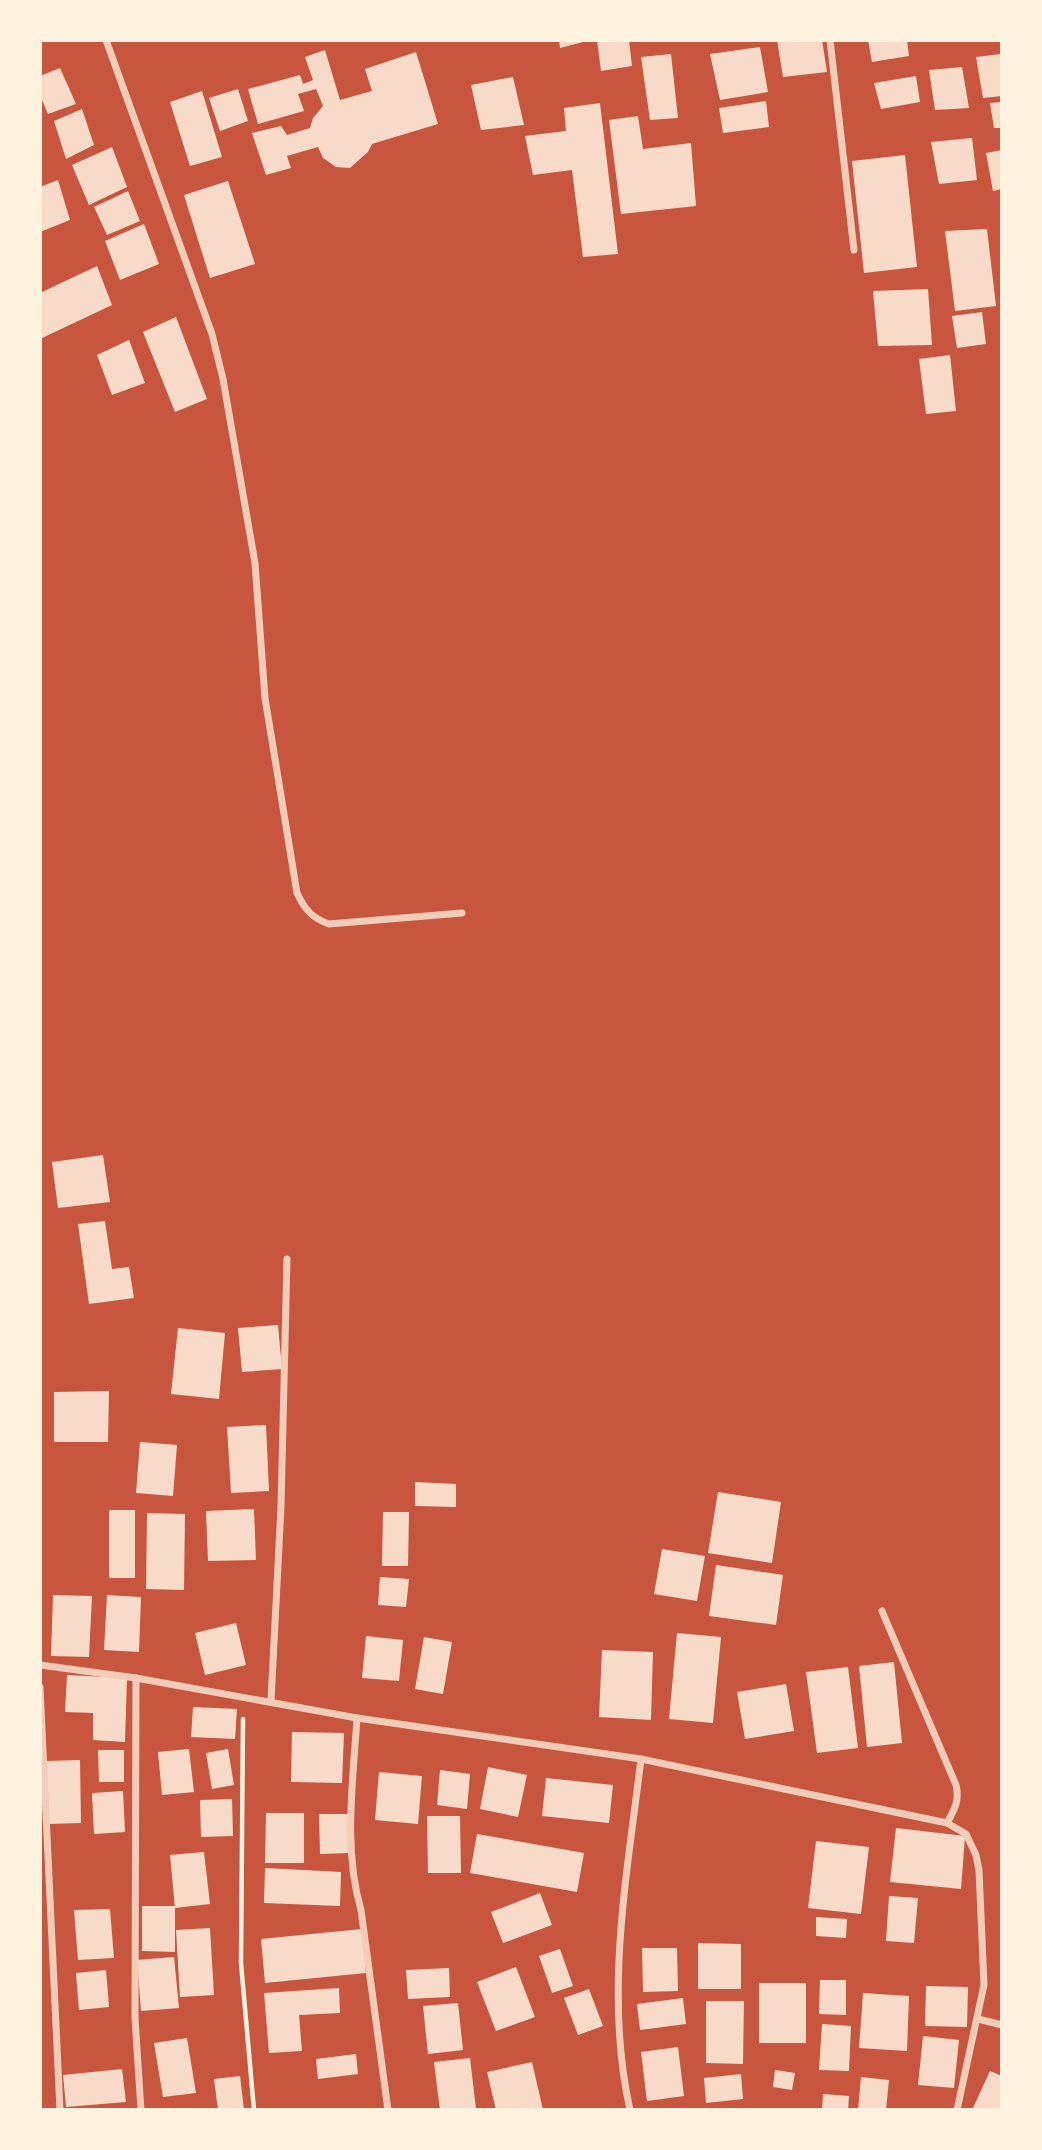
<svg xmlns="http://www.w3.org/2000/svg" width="1042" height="2150" viewBox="0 0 1042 2150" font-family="'Space Grotesk',sans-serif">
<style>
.building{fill:#f7dbc8}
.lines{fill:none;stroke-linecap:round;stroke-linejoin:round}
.path{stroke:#fff3e0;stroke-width:4.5}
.minor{stroke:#f1ccb7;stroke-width:7}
</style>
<rect width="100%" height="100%" fill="#c8553d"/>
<g class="building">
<path d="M559,40h27l1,1 -27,7z"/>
<path d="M597,40h32l3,26 -31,5z"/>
<path d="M777,40h45l5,32 -44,5z"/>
<path d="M868,40h39l2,16 -37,6z"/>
<path d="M760,47l8,45 -48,8 -10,-46z"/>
<path d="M325,50l15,50 32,-9 -7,-22 51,-17 22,72 -66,20 -4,8 -18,16 -14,-1 -13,-9 -5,-11 -31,9 4,12 -25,7 -14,-42 29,-7 6,9 23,-7 3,-10 10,-12 -7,-17 -18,5 6,17 -46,13 -10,-35 52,-14 3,9 10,-4 -8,-23z"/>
<path d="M671,54l7,64 -28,2 -9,-63z"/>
<path d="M1001,54l1,42 -19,2 -7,-41z"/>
<path d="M962,67l7,41 -34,2 -6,-40z"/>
<path d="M60,68l16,36 -28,10 -8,-19v-19z"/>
<path d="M916,76l4,26 -39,7 -7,-26z"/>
<path d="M513,77l11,48 -43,5 -10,-45z"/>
<path d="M238,89l10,32 -28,10 -11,-33z"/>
<path d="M202,91l20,66 -32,9 -20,-64z"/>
<path d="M766,101l3,26 -46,6 -4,-25z"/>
<path d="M1002,102v26h-8l-4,-25z"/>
<path d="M600,103l18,151 -35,3 -11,-87 -39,5 -8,-39 41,-5 -2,-23z"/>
<path d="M82,109l12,36 -28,14 -12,-38z"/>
<path d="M638,116l5,33 48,-6 5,63 -75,8 -12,-94z"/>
<path d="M972,138l5,42 -38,4 -8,-42z"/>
<path d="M112,147l15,40 -38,18 -17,-40z"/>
<path d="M1002,150v39l-9,2 -7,-38z"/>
<path d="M905,155l12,112 -53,6 -12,-112z"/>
<path d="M58,180l12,40 -30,12v-45z"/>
<path d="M228,181l27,83 -45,14 -26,-83z"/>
<path d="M128,191l12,30 -33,14 -13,-28z"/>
<path d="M144,224l15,40 -39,16 -15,-39z"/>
<path d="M987,229l9,77 -41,5 -10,-80z"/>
<path d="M97,266l15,39 -72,34v-46z"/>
<path d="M928,289l4,56 -54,1 -5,-55z"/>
<path d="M982,312l4,32 -29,4 -5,-32z"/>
<path d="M176,317l31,82 -32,13 -32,-80z"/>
<path d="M129,340l16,43 -33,12 -15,-40z"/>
<path d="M950,355l6,56 -30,3 -7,-55z"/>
<path d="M103,1155l7,47 -52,6 -6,-46z"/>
<path d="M105,1221l7,48 17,-2 5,31 -45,6 -11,-80z"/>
<path d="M278,1325l4,44 -40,3 -4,-44z"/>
<path d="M178,1328l47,5 -6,66 -48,-5z"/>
<path d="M109,1391l-1,51h-54v-50z"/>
<path d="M266,1425l3,66 -38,2 -4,-66z"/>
<path d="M140,1442l37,3 -4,51 -37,-3z"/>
<path d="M415,1482l41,2v23l-41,-1z"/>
<path d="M718,1492l63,10 -9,61 -64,-10z"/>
<path d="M254,1509l2,51 -48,1 -2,-50z"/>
<rect x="109" y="1510" width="26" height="68"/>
<path d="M383,1512h26l-1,54h-26z"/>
<path d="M147,1513l38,1 -1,76 -38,-1z"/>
<path d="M662,1549l43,7 -8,45 -43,-7z"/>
<path d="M716,1565l67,10 -7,50 -67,-9z"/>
<path d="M380,1577l29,2 -3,28 -28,-2z"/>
<path d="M53,1595l39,1 -3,61 -38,-1z"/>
<path d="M107,1595l34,2 -2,55 -35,-2z"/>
<path d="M236,1623l10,42 -41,10 -10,-42z"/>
<path d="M677,1633l44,4 -8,86 -44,-4z"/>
<path d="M366,1636l37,4 -4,41 -37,-3z"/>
<path d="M424,1637l28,5 -9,52 -28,-5z"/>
<path d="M602,1650l51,2 -2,68 -52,-3z"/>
<path d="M894,1662l8,81 -35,4 -8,-81z"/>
<path d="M848,1667l10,81 -41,5 -11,-81z"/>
<path d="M67,1675l60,3 -2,64 -32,-2v-27l-28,-1z"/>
<path d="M786,1684l8,47 -49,8 -8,-47z"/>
<path d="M193,1707l44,2 -2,30 -44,-2z"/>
<path d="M292,1732l52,1 -2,50 -51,-1z"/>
<path d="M189,1749l5,43 -32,3 -4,-43z"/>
<path d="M228,1749l6,36 -22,4 -6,-36z"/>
<path d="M98,1750h26v32h-25z"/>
<path d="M80,1760l1,63 -33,1 -2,-63z"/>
<path d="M488,1767l39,8 -9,42 -38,-8z"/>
<path d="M440,1770l30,4 -3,35 -30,-4z"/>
<path d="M379,1772l43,4 -4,48 -43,-4z"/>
<path d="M546,1778l67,7 -4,38 -67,-7z"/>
<path d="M123,1791l2,41 -31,2 -2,-41z"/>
<path d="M232,1799l1,37 -32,1 -1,-37z"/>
<path d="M266,1813h38v50h-39z"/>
<path d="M319,1814h29l1,39 -29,1z"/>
<path d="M427,1816h33l1,57h-33z"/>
<path d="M896,1828l69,8 -4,53 -71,-7z"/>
<path d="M477,1834l107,19 -7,39 -107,-19z"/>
<path d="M816,1841l53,6 -8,67 -53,-6z"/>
<path d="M204,1852l6,52 -35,4 -5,-53z"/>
<path d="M265,1868l76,4 -1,34 -76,-3z"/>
<path d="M540,1893l12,32 -49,18 -12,-31z"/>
<path d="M889,1896l29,2 -4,45 -28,-2z"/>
<path d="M142,1906h33v46l-33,-1z"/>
<path d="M110,1909l4,49 -36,2 -4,-50z"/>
<path d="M816,1917l31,2 -1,19 -30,-2z"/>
<path d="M210,1928l4,67 -34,2 -4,-67z"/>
<path d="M362,1929l4,44 -101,10 -4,-44z"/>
<path d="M698,1943l43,1v45h-43z"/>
<path d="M642,1948h35l1,43 -35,1z"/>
<path d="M560,1949l13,37 -21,7 -13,-37z"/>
<path d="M174,1957l5,51 -38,3 -4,-51z"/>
<path d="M516,1967l19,50 -39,14 -19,-49z"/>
<path d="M449,1968l1,29 -42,2 -2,-29z"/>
<path d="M106,1970l3,37 -30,3 -3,-37z"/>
<path d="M820,1980h26v35l-27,-1z"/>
<rect x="759" y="1983" width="47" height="60"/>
<path d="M926,1986l42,1 -1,40 -42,-1z"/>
<path d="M339,1988l1,25 -41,2 3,36 -33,2 -5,-60z"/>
<path d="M589,1989l14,37 -25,9 -14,-37z"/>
<path d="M863,1993l46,3 -2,55 -48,-3z"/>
<path d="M683,1998l3,26 -46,6 -3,-26z"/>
<path d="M706,2001h38l-1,63 -37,-1z"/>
<path d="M458,2003l5,47 -35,4 -5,-48z"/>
<path d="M822,2024l29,2 -2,45 -30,-1z"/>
<path d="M923,2036l36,4 -5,48 -36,-3z"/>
<path d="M187,2038l9,55 -33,4 -9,-54z"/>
<path d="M678,2047l6,49 -37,5 -6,-49z"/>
<path d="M356,2054l2,20 -40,5 -2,-20z"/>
<path d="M470,2058l6,51 -36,1 -6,-48z"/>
<path d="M532,2062l11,48h-47l-9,-38z"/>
<path d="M122,2069l4,33 -60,5 -3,-32z"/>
<path d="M775,2070l20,3 -3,17 -19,-3z"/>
<path d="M990,2071l12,5v34h-30z"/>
<path d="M741,2074l2,25 -37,4 -2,-25z"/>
<path d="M240,2076l4,34h-26l-4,-31z"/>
<path d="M861,2077l28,3 -3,30h-28z"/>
<path d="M823,2094l26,2 -1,14h-26z"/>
</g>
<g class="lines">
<path class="path" d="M243,1719l-2,244 13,147"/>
<g class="minor">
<path d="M106,40l106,294 11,45 32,184 10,135 32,195c8,17 15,25 32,31l133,-11"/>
<path d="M830,40l24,210"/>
<path d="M882,1611l74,174c4,16 -2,25 -9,38"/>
<path d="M40,1665l96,13 221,40 284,41 306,64 19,11 10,21 3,15 5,115 -27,125"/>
<path d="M136,1678l-1,340 6,92"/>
<path d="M40,1687l20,423"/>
<path d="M271,1701l10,-194 6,-248"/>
<path d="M357,1718c-4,64 -14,130 4,192l27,200"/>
<path d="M978,2019l24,6"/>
<path d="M630,2110c-26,-117 -3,-234 11,-351"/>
</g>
</g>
<rect width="1042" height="2150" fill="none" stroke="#fff3e0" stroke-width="84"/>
</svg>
